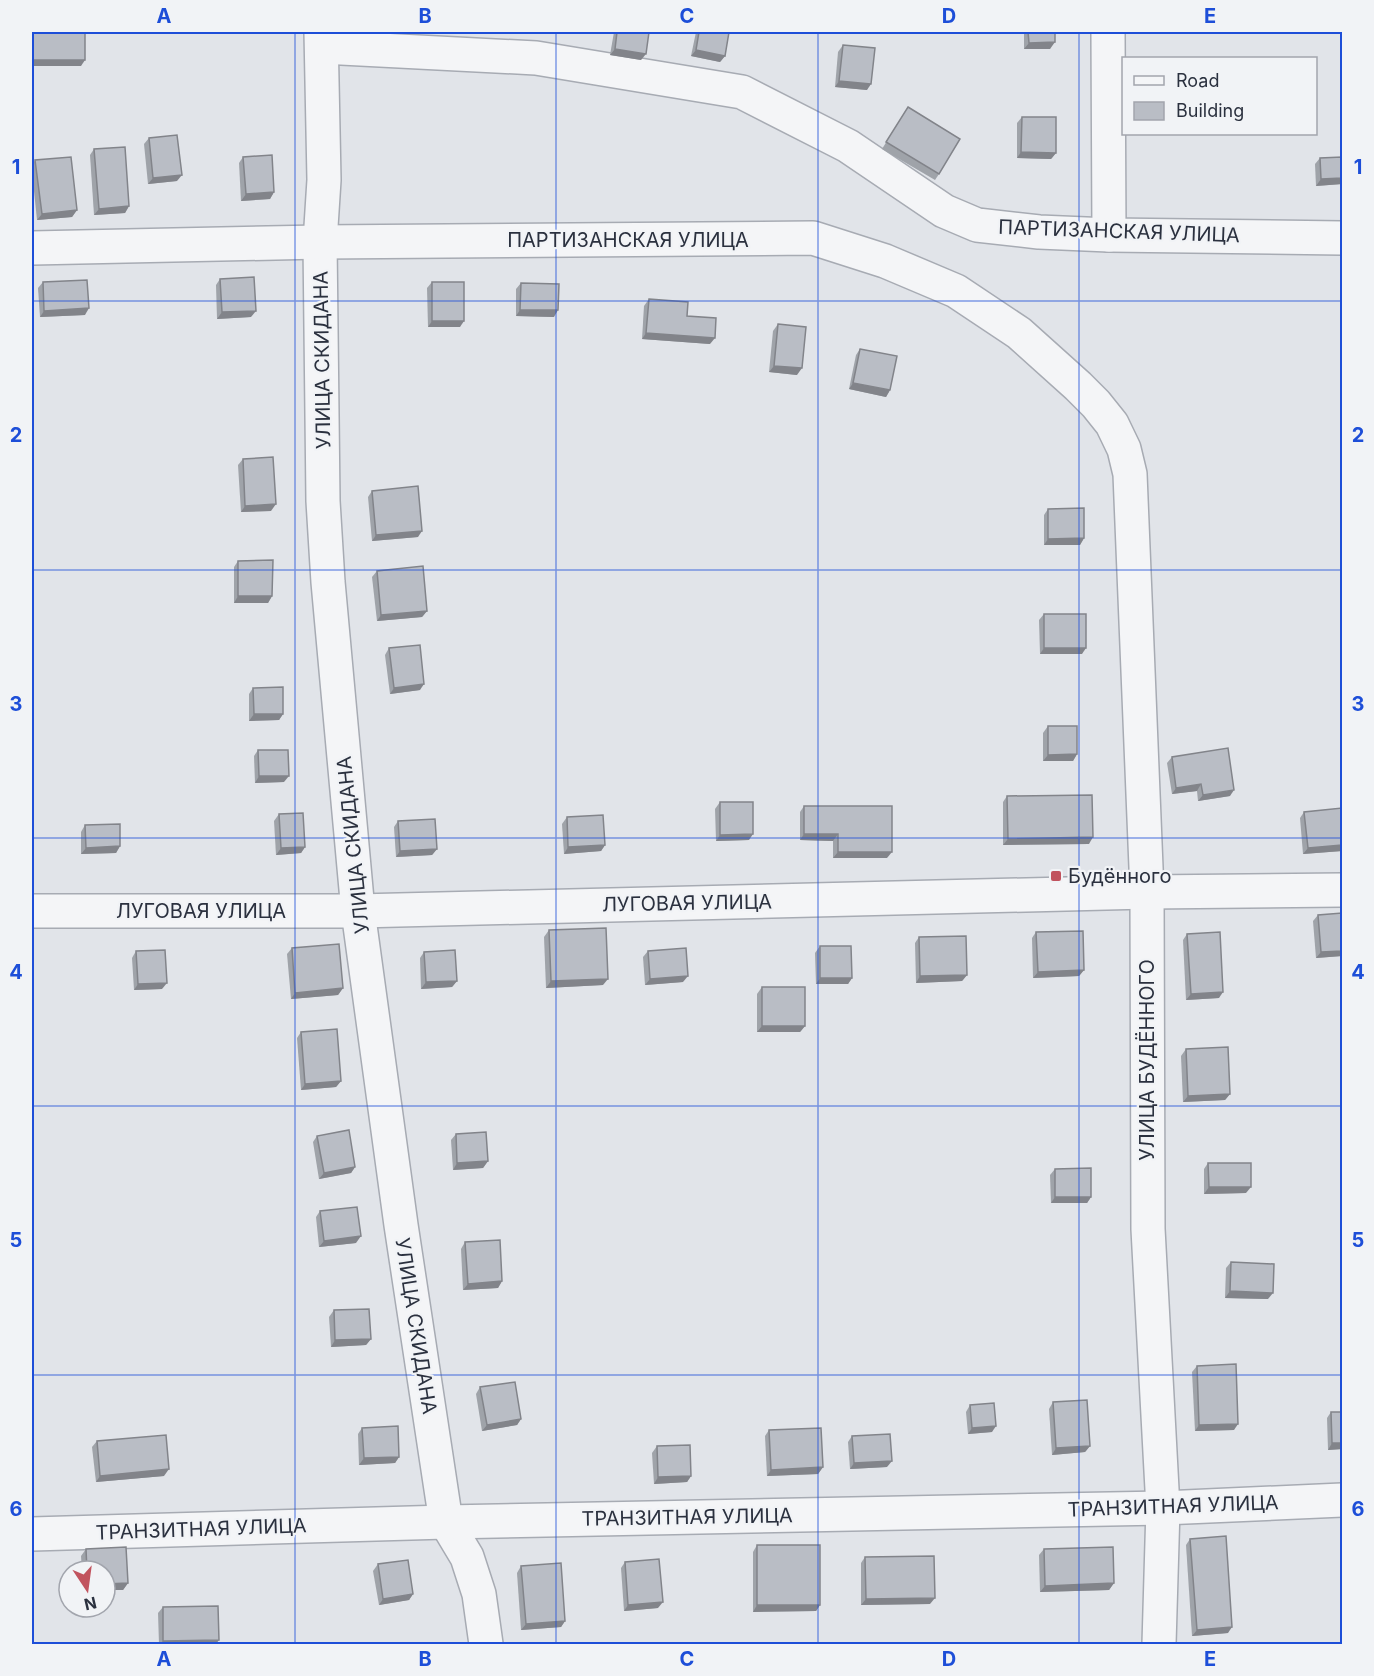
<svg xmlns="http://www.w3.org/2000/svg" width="1374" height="1676" viewBox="0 0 1374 1676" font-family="Inter,sans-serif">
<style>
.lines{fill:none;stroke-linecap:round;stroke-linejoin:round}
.minor-casing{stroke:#a7abb3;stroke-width:36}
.minor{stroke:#f4f5f7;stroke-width:33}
.wall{fill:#9fa3a9}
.shaded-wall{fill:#82848a}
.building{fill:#b9bdc5;stroke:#82848a;stroke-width:1.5}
.grid{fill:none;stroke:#1d4ed8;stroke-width:1.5;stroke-opacity:0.55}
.poi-dot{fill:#c1535e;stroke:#f1f3f6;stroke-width:2}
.labels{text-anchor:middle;stroke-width:4.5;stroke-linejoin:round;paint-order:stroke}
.street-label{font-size:20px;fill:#2b313f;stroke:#f1f3f6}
.poi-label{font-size:20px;fill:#2b313f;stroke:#f1f3f6;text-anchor:start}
.neatline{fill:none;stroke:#1d4ed8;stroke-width:2}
.grid-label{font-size:20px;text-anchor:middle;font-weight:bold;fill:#1d4ed8}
</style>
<rect width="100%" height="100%" fill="#e1e4e9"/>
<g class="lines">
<g class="minor-casing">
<g id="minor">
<path d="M321,32l3,148 -4,62 3,259 5,81 30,329 43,314 45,297 21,35 12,37 7,50"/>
<path d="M1108,32l1,203"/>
<path d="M322,47l214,11 206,34 106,54 96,65 33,14 62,7 70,3 233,3"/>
<path d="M32,248l288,-6 493,-4 72,23 71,30 63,42 59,53 18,18 16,20 12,25 6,25 17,418 1,337 15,279 -4,136"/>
<path d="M32,911h326l789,-19 195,-2"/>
<path d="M32,1534l414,-12 717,-14 179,-8"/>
</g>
</g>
<use href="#minor" class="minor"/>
</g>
<g class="wall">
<path d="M614,32h35l-8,28 -31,-5z"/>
<path d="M696,32h33l-4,24 -5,6 -29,-6z"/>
<path d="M1024,32h31l-5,17h-26z"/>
<path d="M843,45l24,45 -32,-3 3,-35z"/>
<path d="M908,107l31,67 -4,6 -53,-31z"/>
<path d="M1022,117l34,36 -5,6 -34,-1v-35z"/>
<path d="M149,138l28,43 -29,3 -4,-40z"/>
<path d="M94,149l35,57 -4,7 -31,2 -4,-60z"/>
<path d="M243,157l31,35 -4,7 -29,2 -2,-38z"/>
<path d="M1342,157v27l-26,2 -1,-22 5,-6z"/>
<path d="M35,160l42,50 -5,7 -35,3 -5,-48v-6z"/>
<path d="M220,279l31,38 -34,2 -1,-34z"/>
<path d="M43,282l42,33 -45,2 -2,-29z"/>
<path d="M432,282l28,45h-32l-1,-39z"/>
<path d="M521,283l33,34 -38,-1v-27z"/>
<path d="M1342,292v40h-1z"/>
<path d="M649,299l38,17 23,28 -68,-5 2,-33z"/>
<path d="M778,324l19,51 -28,-3 4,-41z"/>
<path d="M860,349l30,41 -4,7 -37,-8 7,-34z"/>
<path d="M243,459l28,52 -30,1 -3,-47z"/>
<path d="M372,491l46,46 -46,4 -4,-44z"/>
<path d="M1048,509l36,29 -4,7h-36v-30z"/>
<path d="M238,561l34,35 -4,7h-34v-36z"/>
<path d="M377,571l50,40 -5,6 -45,4 -5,-44z"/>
<path d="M1044,614l38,40h-42l-1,-34z"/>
<path d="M389,648l31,42 -30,4 -5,-39z"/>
<path d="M253,688l30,26 -4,6 -30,1v-27z"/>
<path d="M1048,726l29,28 -4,7h-30v-28z"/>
<path d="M258,750l26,32 -29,1 -1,-27z"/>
<path d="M1172,757l58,39 -32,5 -1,-10 -25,3 -5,-31z"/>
<path d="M1007,796l82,48 -86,1v-43z"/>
<path d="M720,802l29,38 -33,1 -1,-32z"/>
<path d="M804,806l83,52h-54v-17l-33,-1v-28z"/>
<path d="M1342,808v43l-39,3 -3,-36 4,-6z"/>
<path d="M279,814l26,33 -4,6 -25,2 -2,-34z"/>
<path d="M567,817l38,28 -4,6 -37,3 -2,-30z"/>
<path d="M398,821l39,28 -5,6 -36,2 -2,-30z"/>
<path d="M85,825l35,21 -4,7 -35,1v-22z"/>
<path d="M1318,915l24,41 -26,2 -3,-37z"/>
<path d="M549,930l54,55 -57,3 -2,-51z"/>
<path d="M1036,932l48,38 -5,6 -46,2 -1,-40z"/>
<path d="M1187,934l32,64 -33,2 -3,-60z"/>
<path d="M919,937l48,38 -5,6 -46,2 -1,-40z"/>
<path d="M820,946l32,32 -4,6h-32l-1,-31z"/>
<path d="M292,948l51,40 -5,7 -47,4 -4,-45z"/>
<path d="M136,951l26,38 -28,1 -2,-32z"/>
<path d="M648,951l35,31 -38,3 -2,-28z"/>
<path d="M424,952l33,29 -5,6 -31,2 -1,-31z"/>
<path d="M762,987l43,39 -5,6h-43v-38z"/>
<path d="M301,1032l40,49 -5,6 -35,3 -4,-52z"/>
<path d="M1186,1049l44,45 -5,6 -42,2 -2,-46z"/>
<path d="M456,1134l32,27 -5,7 -30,2 -2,-30z"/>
<path d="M317,1136l38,31 -4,6 -32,6 -6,-37z"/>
<path d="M1208,1163l38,30 -42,1v-25z"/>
<path d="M1055,1169l36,28 -4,6h-36l-1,-28z"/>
<path d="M320,1211l36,32 -37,4 -3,-30z"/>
<path d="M465,1242l37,39 -4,7 -35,2 -2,-41z"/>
<path d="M1231,1262l37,37 -43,-1 1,-30z"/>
<path d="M334,1310l37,29 -5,6 -35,2 -2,-30z"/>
<path d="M1197,1366l37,64 -39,1 -3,-59z"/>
<path d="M480,1387l41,32 -4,6 -35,6 -6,-37z"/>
<path d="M1053,1402l37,44 -5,6 -33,3 -3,-46z"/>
<path d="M970,1405l22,27 -24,2 -2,-22z"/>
<path d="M1331,1412l11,37 -14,1 -1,-32z"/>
<path d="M362,1428l37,29 -4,6 -36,2 -1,-31z"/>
<path d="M769,1430l54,37 -5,7 -51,2 -2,-40z"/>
<path d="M852,1436l35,31 -37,2 -2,-27z"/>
<path d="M97,1441l67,35 -68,6 -4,-35z"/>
<path d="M657,1446l34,30 -4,6 -33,2 -2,-31z"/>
<path d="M1190,1539l38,94 -36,3 -6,-91z"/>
<path d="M757,1545l63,60 -4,6 -63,1v-60z"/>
<path d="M86,1549l42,34 -5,7h-18v-19h-23l-1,-15z"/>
<path d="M1044,1549l70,34 -5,7 -69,2 -1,-37z"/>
<path d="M865,1557l65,47 -69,1v-42z"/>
<path d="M625,1562l33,46 -34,3 -3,-43z"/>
<path d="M378,1564l35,30 -4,6 -30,5 -6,-34z"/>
<path d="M521,1566l44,55 -4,6 -40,3 -4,-57z"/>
<path d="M163,1607l53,37h-57l-1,-31z"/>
</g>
<g class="shaded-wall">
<path d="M1055,42l-5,7h-26l5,-6z"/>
<path d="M615,49l31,5 -5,6 -31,-5z"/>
<path d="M696,50l29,6 -5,6 -29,-6z"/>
<path d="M32,60h53l-4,6h-49z"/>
<path d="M839,81l32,3 -4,6 -32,-3z"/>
<path d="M1021,152l35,1 -5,6 -34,-1z"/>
<path d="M182,175l-5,6 -29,3 5,-6z"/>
<path d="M1342,178v6l-26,2 5,-7z"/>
<path d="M274,192l-4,7 -29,2 5,-7z"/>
<path d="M129,206l-4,7 -31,2 5,-6z"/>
<path d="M77,210l-5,7 -35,3 5,-6z"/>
<path d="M89,308l-4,7 -45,2 4,-6z"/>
<path d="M520,310h38l-4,7 -38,-1z"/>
<path d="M256,311l-5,6 -34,2 5,-7z"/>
<path d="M432,321h32l-4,6h-32z"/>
<path d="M646,333l69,5 -5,6 -68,-5z"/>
<path d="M774,366l28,2 -5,7 -28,-3z"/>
<path d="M853,383l37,7 -4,7 -37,-8z"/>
<path d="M276,504l-5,7 -30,1 4,-6z"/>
<path d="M422,531l-4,6 -46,4 4,-6z"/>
<path d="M1084,538l-4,7h-36l4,-6z"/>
<path d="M238,596h34l-4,7h-34z"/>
<path d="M427,611l-5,6 -45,4 4,-6z"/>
<path d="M1044,648h42l-4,6h-42z"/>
<path d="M424,684l-4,6 -30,4 4,-6z"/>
<path d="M254,714h29l-4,6 -30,1z"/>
<path d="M1077,754l-4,7h-30l5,-6z"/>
<path d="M259,776h30l-5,6 -29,1z"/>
<path d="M1201,784l-4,7 -25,3 4,-6z"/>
<path d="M1234,790l-4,6 -32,5 5,-6z"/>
<path d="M753,834l-4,6 -33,1 4,-6z"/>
<path d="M804,834h34l-5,7 -33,-1z"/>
<path d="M1093,837l-4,7 -86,1 5,-6z"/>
<path d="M605,845l-4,6 -37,3 4,-7z"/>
<path d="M1342,845v6l-39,3 5,-6z"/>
<path d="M120,846l-4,7 -35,1 5,-6z"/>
<path d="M305,847l-4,6 -25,2 5,-7z"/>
<path d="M437,849l-5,6 -36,2 4,-6z"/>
<path d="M838,852h54l-5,6h-54z"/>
<path d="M1342,951v5l-26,2 5,-6z"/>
<path d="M1084,970l-5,6 -46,2 5,-6z"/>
<path d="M967,975l-5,6 -46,2 4,-7z"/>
<path d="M688,976l-5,6 -38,3 5,-6z"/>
<path d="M820,978h32l-4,6h-32z"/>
<path d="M608,979l-5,6 -57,3 5,-7z"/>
<path d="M457,981l-5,6 -31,2 5,-7z"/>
<path d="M167,983l-5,6 -28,1 4,-6z"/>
<path d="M343,988l-5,7 -47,4 4,-6z"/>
<path d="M1223,992l-4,6 -33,2 5,-6z"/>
<path d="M762,1026h43l-5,6h-43z"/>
<path d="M341,1081l-5,6 -35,3 4,-6z"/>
<path d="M1230,1094l-5,6 -42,2 5,-6z"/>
<path d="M488,1161l-5,7 -30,2 4,-7z"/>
<path d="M355,1167l-4,6 -32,6 5,-6z"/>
<path d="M1209,1187h42l-5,6 -42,1z"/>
<path d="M1055,1197h36l-4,6h-36z"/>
<path d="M361,1236l-5,7 -37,4 5,-6z"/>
<path d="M502,1281l-4,7 -35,2 5,-6z"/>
<path d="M1230,1291l43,2 -5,6 -43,-1z"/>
<path d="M371,1339l-5,6 -35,2 4,-7z"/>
<path d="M521,1419l-4,6 -35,6 5,-6z"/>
<path d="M1238,1424l-4,6 -39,1 4,-6z"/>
<path d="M996,1426l-4,6 -24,2 4,-6z"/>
<path d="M1332,1443h10v6l-14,1z"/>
<path d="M1090,1446l-5,6 -33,3 4,-7z"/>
<path d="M399,1457l-4,6 -36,2 5,-7z"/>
<path d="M892,1461l-5,6 -37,2 4,-6z"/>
<path d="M823,1467l-5,7 -51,2 4,-6z"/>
<path d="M169,1469l-5,7 -68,6 4,-6z"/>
<path d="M691,1476l-4,6 -33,2 4,-7z"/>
<path d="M128,1583l-5,7h-18v-6z"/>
<path d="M1114,1583l-5,7 -69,2 5,-6z"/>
<path d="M413,1594l-4,6 -30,5 4,-6z"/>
<path d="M935,1598l-5,6 -69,1 5,-6z"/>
<path d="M663,1602l-5,6 -34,3 4,-6z"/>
<path d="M757,1605h63l-4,6 -63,1z"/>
<path d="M565,1621l-4,6 -40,3 5,-6z"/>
<path d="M1232,1627l-4,6 -36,3 5,-6z"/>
<path d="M219,1640l-3,4h-55l2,-3z"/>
</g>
<g class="building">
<rect x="32" y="32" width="53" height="28"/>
<path d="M617,32h32l-3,22 -31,-5z"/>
<path d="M699,32h30l-4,24 -29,-6z"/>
<path d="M1028,32h27v10l-26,1z"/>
<path d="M843,45l32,3 -4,36 -32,-3z"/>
<path d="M908,107l52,32 -21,35 -53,-32z"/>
<path d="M1022,117h34v36l-35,-1z"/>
<path d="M177,135l5,40 -29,3 -4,-40z"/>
<path d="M125,147l4,59 -30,3 -5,-60z"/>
<path d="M272,155l2,37 -28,2 -3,-37z"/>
<path d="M71,157l6,53 -35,4 -7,-54z"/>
<path d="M1342,157v21l-21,1 -1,-21z"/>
<path d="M254,277l2,34 -34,1 -2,-33z"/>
<path d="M87,280l2,28 -45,3 -1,-29z"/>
<rect x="432" y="282" width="32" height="39"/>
<path d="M521,283l38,1 -1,26h-38z"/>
<path d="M649,299l39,3 -1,14 29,2 -1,20 -69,-5z"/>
<path d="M778,324l28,3 -4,41 -28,-2z"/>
<path d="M860,349l37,7 -7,34 -37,-7z"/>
<path d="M273,457l3,47 -31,2 -2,-47z"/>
<path d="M418,486l4,45 -46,4 -4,-44z"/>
<path d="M1084,508v30l-36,1v-30z"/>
<path d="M273,560l-1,36h-34v-35z"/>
<path d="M423,566l4,45 -46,4 -4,-44z"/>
<rect x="1044" y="614" width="42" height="34"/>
<path d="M420,645l4,39 -30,4 -5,-40z"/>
<path d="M283,687v27h-29l-1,-26z"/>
<path d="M1048,726h29v28l-29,1z"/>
<path d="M1228,748l6,42 -31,5 -2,-11 -25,4 -4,-31z"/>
<path d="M258,750h30l1,26h-30z"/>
<path d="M1092,795l1,42 -85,2 -1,-43z"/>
<path d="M720,802h33v32l-33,1z"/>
<path d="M804,806h88v46h-54v-18h-34z"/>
<path d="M1342,808v37l-34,3 -4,-36z"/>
<path d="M303,813l2,34 -24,1 -2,-34z"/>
<path d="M603,815l2,30 -37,2 -1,-30z"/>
<path d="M435,819l2,30 -37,2 -2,-30z"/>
<path d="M120,824v22l-34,2 -1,-23z"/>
<path d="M1342,913v38l-21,1 -3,-37z"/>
<path d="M606,928l2,51 -57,2 -2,-51z"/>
<path d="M1083,931l1,39 -46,2 -2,-40z"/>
<path d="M1220,932l3,60 -32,2 -4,-60z"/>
<path d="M966,936l1,39 -47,1 -1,-39z"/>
<path d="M339,944l4,44 -48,5 -3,-45z"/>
<path d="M820,946h31l1,32h-32z"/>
<path d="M686,948l2,28 -38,3 -2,-28z"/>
<path d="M165,950l2,33 -29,1 -2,-33z"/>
<path d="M455,950l2,31 -31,1 -2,-30z"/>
<rect x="762" y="987" width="43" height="39"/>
<path d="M337,1029l4,52 -36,3 -4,-52z"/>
<path d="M1228,1047l2,47 -42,2 -2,-47z"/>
<path d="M349,1130l6,37 -31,6 -7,-37z"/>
<path d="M486,1132l2,29 -31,2 -1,-29z"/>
<path d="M1208,1163h43v24h-42z"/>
<path d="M1091,1168v29h-36v-28z"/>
<path d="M357,1207l4,29 -37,5 -4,-30z"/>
<path d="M500,1240l2,41 -34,3 -3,-42z"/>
<path d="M1231,1262l43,2 -1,29 -43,-2z"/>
<path d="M369,1309l2,30 -36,1 -1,-30z"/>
<path d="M1236,1364l2,60 -39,1 -2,-59z"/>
<path d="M515,1382l6,37 -34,6 -7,-38z"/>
<path d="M1087,1400l3,46 -34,2 -3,-46z"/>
<path d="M994,1403l2,23 -24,2 -2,-23z"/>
<path d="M1331,1412h11v31h-10z"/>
<path d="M398,1426l1,31 -35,1 -2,-30z"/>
<path d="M821,1428l2,39 -52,3 -2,-40z"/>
<path d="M890,1434l2,27 -38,2 -2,-27z"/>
<path d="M166,1435l3,34 -69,7 -3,-35z"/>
<path d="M690,1445l1,31 -33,1 -1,-31z"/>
<path d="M1226,1536l6,91 -35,3 -7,-91z"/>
<rect x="757" y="1545" width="63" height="60"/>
<path d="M126,1547l2,36 -23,1v-13h-18l-1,-22z"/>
<path d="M1113,1547l1,36 -69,3 -1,-37z"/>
<path d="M934,1556l1,42 -69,1 -1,-42z"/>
<path d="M659,1559l4,43 -35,3 -3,-43z"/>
<path d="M408,1560l5,34 -30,5 -5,-35z"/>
<path d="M561,1563l4,58 -39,3 -5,-58z"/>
<path d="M218,1606l1,34 -56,1v-34z"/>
</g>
<path class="grid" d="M295,32v1612M556,32v1612M818,32v1612M1079,32v1612M32,301h1310M32,570h1310M32,838h1310M32,1106h1310M32,1375h1310"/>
<rect class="poi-dot" x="1050" y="870" width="12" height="12" rx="3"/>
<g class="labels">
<g class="street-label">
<text transform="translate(1119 231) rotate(2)" y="7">ПАРТИЗАНСКАЯ УЛИЦА</text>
<text x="628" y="247">ПАРТИЗАНСКАЯ УЛИЦА</text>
<text transform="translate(322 360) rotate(-91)" y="7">УЛИЦА СКИДАНА</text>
<text transform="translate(353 845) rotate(-96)" y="7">УЛИЦА СКИДАНА</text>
<text transform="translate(687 903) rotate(-1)" y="7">ЛУГОВАЯ УЛИЦА</text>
<text x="201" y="918">ЛУГОВАЯ УЛИЦА</text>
<text transform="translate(1147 1060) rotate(-90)" y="7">УЛИЦА БУДЁННОГО</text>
<text transform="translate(416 1326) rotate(81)" y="7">УЛИЦА СКИДАНА</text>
<text transform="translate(1173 1506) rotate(-2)" y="7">ТРАНЗИТНАЯ УЛИЦА</text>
<text transform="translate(687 1517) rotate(-1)" y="7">ТРАНЗИТНАЯ УЛИЦА</text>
<text transform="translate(201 1529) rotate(-2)" y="7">ТРАНЗИТНАЯ УЛИЦА</text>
</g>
<g class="poi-label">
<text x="1068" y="883">Будённого</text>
</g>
</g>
<rect width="1374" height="1676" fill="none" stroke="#f1f3f6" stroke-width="66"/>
<rect x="1122" y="57" width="195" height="78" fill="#f1f3f6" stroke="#a2a5ad" stroke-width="1.5"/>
<rect x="1134" y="76" width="30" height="9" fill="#f4f5f7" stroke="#a2a5ad" stroke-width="1.5"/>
<text x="1176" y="87" font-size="18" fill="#2b313f">Road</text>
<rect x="1134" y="102" width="30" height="18" fill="#b9bdc5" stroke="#a2a5ad" stroke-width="1.5"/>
<text x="1176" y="117" font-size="18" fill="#2b313f">Building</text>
<g transform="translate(87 1589) rotate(167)"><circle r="28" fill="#f1f3f6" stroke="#a2a5ad" stroke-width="1.5"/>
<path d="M0-4.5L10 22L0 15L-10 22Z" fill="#c1535e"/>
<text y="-9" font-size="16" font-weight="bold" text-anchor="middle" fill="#2b313f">N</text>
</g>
<rect x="33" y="33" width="1308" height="1610" class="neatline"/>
<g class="grid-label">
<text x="164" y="23">A</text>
<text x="425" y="23">B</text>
<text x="687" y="23">C</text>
<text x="949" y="23">D</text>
<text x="1210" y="23">E</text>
<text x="16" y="174">1</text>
<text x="1358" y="174">1</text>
<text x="16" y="442">2</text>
<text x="1358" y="442">2</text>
<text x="16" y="711">3</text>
<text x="1358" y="711">3</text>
<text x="16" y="979">4</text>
<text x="1358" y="979">4</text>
<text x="16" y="1247">5</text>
<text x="1358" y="1247">5</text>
<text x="16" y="1516">6</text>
<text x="1358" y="1516">6</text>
<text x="164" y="1666">A</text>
<text x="425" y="1666">B</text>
<text x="687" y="1666">C</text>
<text x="949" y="1666">D</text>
<text x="1210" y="1666">E</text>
</g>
</svg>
